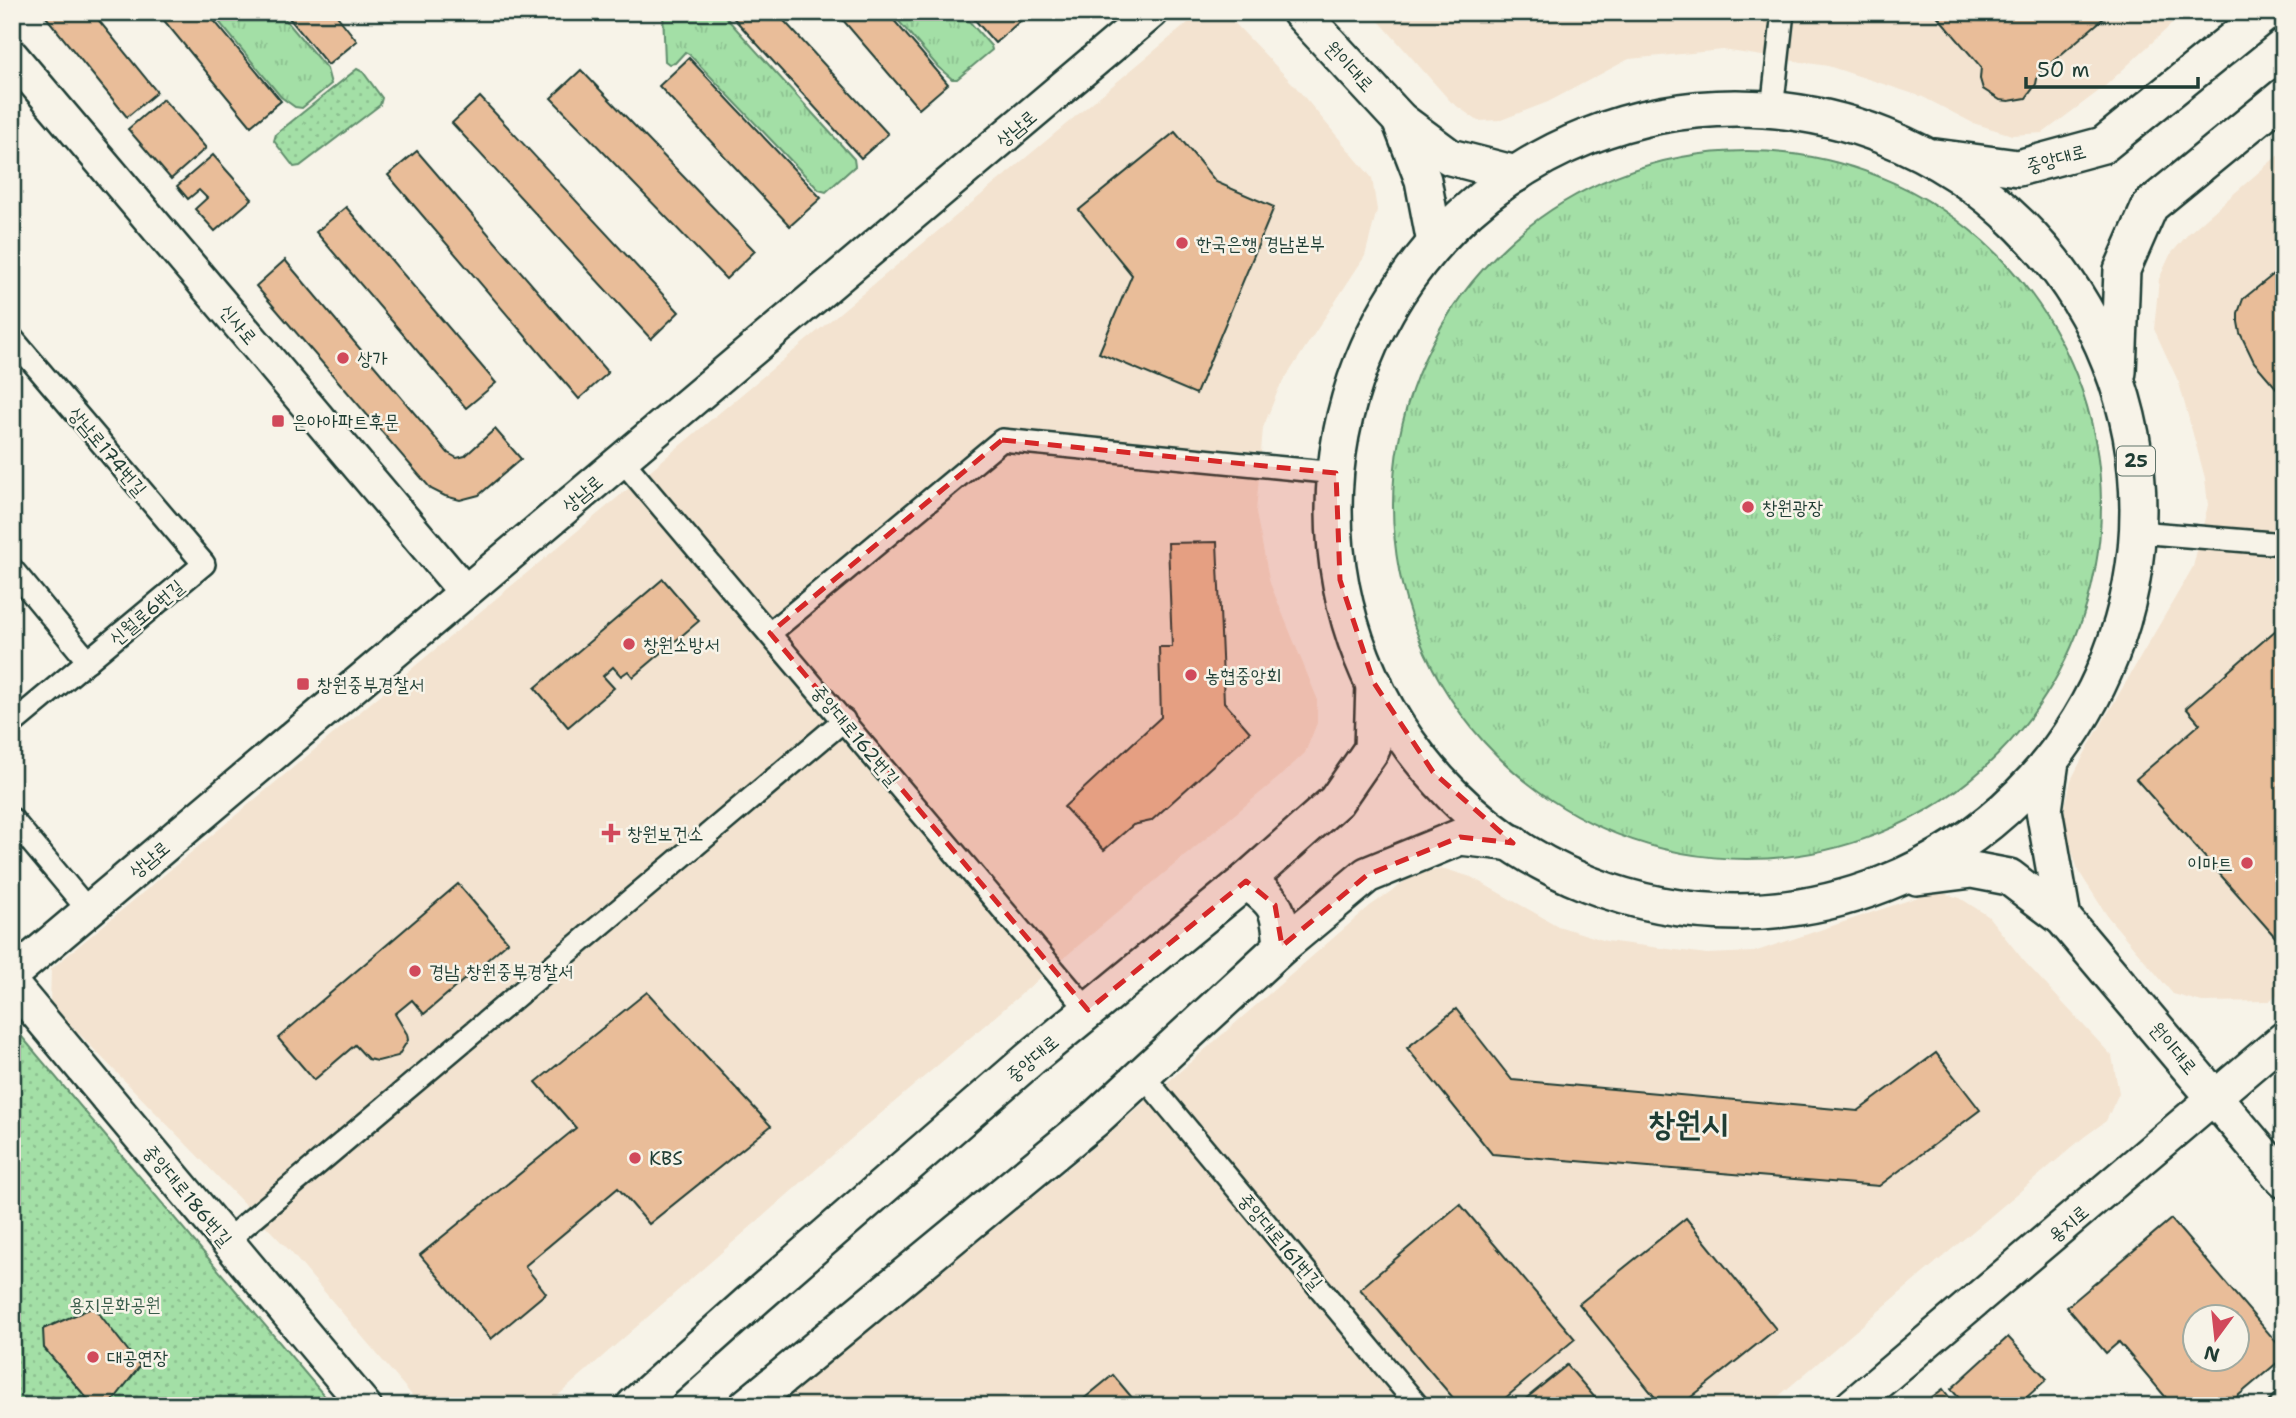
<svg xmlns="http://www.w3.org/2000/svg" width="2296" height="1418" viewBox="0 0 2296 1418" font-family="'Shantell Sans','Poor Story',sans-serif">
<style>
.built{fill:#f3e3d0}
.grass{fill:url(#grass-tufts);stroke:#618e6d;stroke-width:2}
.park{fill:url(#park-dots);stroke:#618e6d;stroke-width:2}
.building{fill:#e9bd99;stroke:#1f3d34;stroke-width:2;fill-rule:evenodd}
.lines{fill:none;stroke-linecap:round;stroke-linejoin:round}
.street-casing{stroke:#1f3d34;stroke-width:26}
.secondary-casing{stroke:#1f3d34;stroke-width:37}
.primary-casing{stroke:#1f3d34;stroke-width:40}
.street{stroke:#f7f3e8;stroke-width:21}
.secondary{stroke:#f7f3e8;stroke-width:32}
.primary{stroke:#f7f3e8;stroke-width:35}
.marked{fill:#d62828;fill-opacity:0.2;stroke:#d62828;stroke-width:5;stroke-dasharray:14 9;stroke-linejoin:round}
.poi-dot{fill:#d1495b;stroke:#f7f3e8;stroke-width:2.5}
.labels{text-anchor:middle;stroke-width:5;stroke-linejoin:round;paint-order:stroke}
.shield{fill:#f7f3e8;stroke:#60746a;stroke-width:2}
.shield-label{font-size:18px;font-weight:bold;fill:#1f3d34}
.street-label{font-size:19px;fill:#1f3d34;stroke:#f7f3e8}
.poi-label{font-size:19px;fill:#1f3d34;stroke:#f7f3e8;text-anchor:start}
.park-label{font-size:19px;fill:#395d4b;stroke:#f7f3e8}
.town-label{font-size:33px;font-weight:bold;fill:#1f3d34;stroke:#f7f3e8}
</style>
<defs>
<pattern id="grass-tufts" width="24" height="20" patternUnits="userSpaceOnUse" patternTransform="scale(1.75)"><rect width="24" height="20" fill="#a3dfa6"/><path d="M3 7l-1-3M5 7V3M7 7l1-3M15 17l-1-3M17 17v-4M19 17l1-3" fill="none" stroke="#8cc090"/></pattern>
<pattern id="park-dots" width="8" height="8" patternUnits="userSpaceOnUse" patternTransform="scale(1.75)"><rect width="8" height="8" fill="#a3dfa6"/><path d="M2 2h.1M6 6h.1" fill="none" stroke="#8cc090" stroke-width="1.8" stroke-linecap="round"/></pattern>
</defs>
<rect width="100%" height="100%" fill="#f7f3e8"/>
<filter id="ink" filterUnits="userSpaceOnUse"><feTurbulence type="fractalNoise" baseFrequency=".0143" numOctaves="2"/><feDisplacementMap in="SourceGraphic" scale="14" xChannelSelector="R" yChannelSelector="G"/><feConvolveMatrix kernelMatrix="1 2 1 2 8 2 1 2 1" color-interpolation-filters="sRGB"/></filter>
<g filter="url(#ink)">
<g class="built">
<path d="M1201,12h23l71,74 77,92 5,32 -12,46 -86,132 -16,40 -7,85 14,70 47,115v25l-12,30 -28,26 -158,132 -268,228 -305,267h-125l-132,-156 -239,-246 1,-35z"/>
<path d="M1371,12h814l-82,76 -60,45 -31,2 -39,-12 -50,-26 -95,-31 -105,-16 -94,9 -81,43 -47,18 -23,1 -27,-19z"/>
<path d="M2284,150v839l-15,12 -67,1 -29,-8 -65,-77 -30,-47 -16,-50 9,-40 17,-33 105,-180 15,-62 -3,-27 -26,-95 -25,-54 5,-50 11,-24 19,-22z"/>
<path d="M1445,869l26,8 87,49 48,15 101,13 47,-2 182,-61 24,7 28,18 36,45 88,95 7,37 -13,28 -22,16 -317,269h-991l301,-245 293,-255 48,-34z"/>
</g>
<g class="grass">
<path d="M211,12h68l48,57 4,15 -29,24 -7,-1 -14,-10z"/>
<path d="M663,12h58l133,147 1,7 -29,26 -7,-2 -130,-136 -4,-2 -10,11 -6,1 -4,-3z"/>
<path d="M891,12h70l30,34 1,4 -35,29h-5l-14,-12z"/>
<circle cx="1747" cy="505" r="354"/>
</g>
<g class="park">
<path d="M357,69l6,3 19,26 -2,7 -80,61 -6,1 -20,-26 2,-7z"/>
<path d="M12,1031h5l316,375h-321z"/>
</g>
<g class="building">
<path d="M42,12h50l65,80 -30,25z"/>
<path d="M157,12h50l74,89 -30,25z"/>
<path d="M284,12h50l23,29 -29,24z"/>
<path d="M728,12h48l112,122 -27,24z"/>
<path d="M836,12h51l61,72 -29,25z"/>
<path d="M968,12h56l3,3 -32,28z"/>
<path d="M1934,12h177l-73,62 -2,10 -10,14 -17,3 -9,-1 -17,-11 -3,-10 1,-12z"/>
<path d="M689,58l132,140 -31,28 -131,-140z"/>
<path d="M581,70l174,181 -29,28 -175,-181z"/>
<path d="M480,97l199,215 -28,27 -199,-216z"/>
<path d="M163,99l43,49 -35,31 -43,-50z"/>
<path d="M1175,132l41,50 58,25 -78,187 -97,-41 33,-78 -53,-65z"/>
<path d="M417,151l191,222 -29,26 -191,-224z"/>
<path d="M213,155l39,44 -37,32 -20,-22 12,-11 -8,-8 -11,9 -11,-13z"/>
<path d="M346,207l150,176 -30,25 -150,-176z"/>
<path d="M285,260l163,193 9,5 8,-2 30,-27 26,30 -42,36 -19,5 -15,-4 -14,-7 -175,-203z"/>
<path d="M2284,266v131l-30,-35 -14,-29 -2,-11v-9l5,-14z"/>
<path d="M1217,542l7,160 26,30 -99,89 -18,4 -29,25 -40,-43 97,-90 -2,-70h13l-4,-104z"/>
<path d="M663,579l36,42 -66,56 -5,-6 -7,5 -8,-9 -10,9 11,12 -46,39 -33,-39z"/>
<path d="M2284,623v324l-148,-168 64,-55 -14,-16z"/>
<path d="M458,884l50,58 -84,72 -12,-14 -17,14 12,20 1,6 -10,16 -20,5 -10,-2 -13,-14 -41,35 -36,-42z"/>
<path d="M647,992l124,134 -122,98 -31,-36 -93,78 21,27 -55,46 -71,-84 156,-127 -40,-46z"/>
<path d="M1456,1009l56,71 346,31 78,-58 44,57 -101,76 -387,-32 -85,-106z"/>
<path d="M1460,1204l115,135 -79,67h-36l-100,-117z"/>
<path d="M1686,1218l90,111 -96,77h-18l-83,-102z"/>
<path d="M2171,1219l113,132v6l-58,49h-53l-54,-64 -13,11 -39,-46zM2194,1316h42v42h-42z"/>
<path d="M94,1307l46,59 -31,40 -18,-3 -47,-55 -1,-19z"/>
<path d="M2008,1337l39,42 -30,27h-51l-15,-17z"/>
<path d="M1567,1365l35,41h-85z"/>
<path d="M1113,1375l26,31h-64z"/>
<path d="M1943,1389l13,17h-36z"/>
</g>
<g class="lines">
<g class="street-casing">
<g id="street">
<path d="M1772,110l11,-98"/>
<path d="M12,338l192,226 -192,160"/>
<path d="M622,460l466,550"/>
<path d="M2138,532l146,12"/>
<path d="M12,569l76,92"/>
<path d="M770,633l232,-193 334,33"/>
<path d="M12,819l76,91"/>
<path d="M1144,1077l274,329"/>
<path d="M226,1241l618,-521"/>
<path d="M2280,1406l4,-4"/>
</g>
</g>
<g class="secondary-casing">
<g id="secondary">
<path d="M12,56l453,536"/>
<path d="M12,975l1140,-963"/>
<path d="M12,984l353,422"/>
<path d="M1851,1406l433,-368"/>
</g>
</g>
<g class="primary-casing">
<g id="primary">
<path d="M1300,12l100,108 50,37 66,17"/>
<circle cx="1736" cy="510" r="402"/>
<path d="M1400,120l23,60 12,63"/>
<path d="M1935,157l83,11 85,-23 164,-133"/>
<path d="M2118,372l4,-102 28,-64 134,-110"/>
<path d="M2051,761l-7,49 19,108"/>
<path d="M1917,877l55,-7 37,7 54,41 221,262"/>
<path d="M1246,881c31,22 33,27 36,65"/>
<path d="M634,1406l122,-109 275,-239 215,-177 90,-80 36,-52 2,-66"/>
<path d="M747,1406l348,-287 187,-173 85,-71 93,-38 53,6"/>
</g>
</g>
<use href="#street" class="street"/>
<use href="#secondary" class="secondary"/>
<use href="#primary" class="primary"/>
</g>
</g>
<path class="marked" d="M1002,440l334,33 4,107 34,103 59,89 80,71 -53,-6 -93,38 -85,71 -7,-41 -29,-24 -158,129 -318,-377z"/>
<g class="poi-dot">
<circle cx="1182" cy="243" r="7"/>
<circle cx="343" cy="358" r="7"/>
<rect x="271" y="414" width="14" height="14" rx="3.5"/>
<circle cx="1748" cy="507" r="7"/>
<circle cx="629" cy="644" r="7"/>
<circle cx="1191" cy="675" r="7"/>
<rect x="296" y="677" width="14" height="14" rx="3.5"/>
<path d="M607.5 822.5h7v7h7v7h-7v7h-7v-7h-7v-7h7z"/>
<circle cx="2247" cy="863" r="7"/>
<circle cx="415" cy="971" r="7"/>
<circle cx="635" cy="1158" r="7"/>
<circle cx="93" cy="1357" r="7"/>
</g>
<g class="labels">
<rect class="shield" x="2117" y="446.5" width="38" height="29" rx="5"/>
<g class="shield-label">
<text x="2136" y="467">25</text>
</g>
<g class="street-label">
<text transform="translate(1350 66) rotate(47)" y="7">원이대로</text>
<text transform="translate(1016 128) rotate(-40)" y="7">상남로</text>
<text transform="translate(2056 158) rotate(-15)" y="7">중앙대로</text>
<text transform="translate(239 324) rotate(50)" y="7">신사로</text>
<text transform="translate(108 451) rotate(50)" y="7">상남로174번길</text>
<text transform="translate(582 493) rotate(-40)" y="7">상남로</text>
<text transform="translate(146 612) rotate(-40)" y="7">신월로6번길</text>
<text transform="translate(856 735) rotate(50)" y="7">중앙대로162번길</text>
<text transform="translate(149 859) rotate(-40)" y="7">상남로</text>
<text transform="translate(2174 1048) rotate(50)" y="7">원이대로</text>
<text transform="translate(1032 1058) rotate(-40)" y="7">중앙대로</text>
<text transform="translate(188 1195) rotate(50)" y="7">중앙대로186번길</text>
<text transform="translate(2068 1223) rotate(-40)" y="7">용지로</text>
<text transform="translate(1281 1241) rotate(50)" y="7">중앙대로161번길</text>
</g>
<g class="poi-label">
<text x="1196" y="250">한국은행 경남본부</text>
<text x="357" y="365">상가</text>
<text x="292" y="428">은아아파트후문</text>
<text x="1762" y="514">창원광장</text>
<text x="643" y="651">창원소방서</text>
<text x="1205" y="682">농협중앙회</text>
<text x="317" y="691">창원중부경찰서</text>
<text x="627" y="840">창원보건소</text>
<text x="2233" y="870" text-anchor="end">이마트</text>
<text x="429" y="978">경남 창원중부경찰서</text>
<text x="649" y="1165">KBS</text>
<text x="107" y="1364">대공연장</text>
</g>
<g class="park-label">
<text x="115" y="1311">용지문화공원</text>
</g>
<g class="town-label">
<text x="1688" y="1135">창원시</text>
</g>
</g>
<rect width="2296" height="1418" fill="none" stroke="#f7f3e8" stroke-width="42"/>
<rect x="21" y="21" width="2254" height="1376" fill="none" stroke="#1f3d34" stroke-width="2.5" filter="url(#ink)"/>
<g transform="translate(2216 1338) rotate(195)"><circle r="33" fill="#f7f3e8" stroke="#a1aaa0" stroke-width="2"/>
<path d="M0-5L12 26L0 18L-12 26Z" fill="#d1495b"/>
<text y="-10" font-size="19" font-weight="bold" text-anchor="middle" fill="#1f3d34">N</text>
</g>
<path d="M2026 77v10h172v-10" fill="none" stroke="#1f3d34" stroke-width="3.5"/>
<text x="2037" y="77" font-size="21" fill="#1f3d34" stroke="#f7f3e8" stroke-width="5" paint-order="stroke">50 m</text>
</svg>
